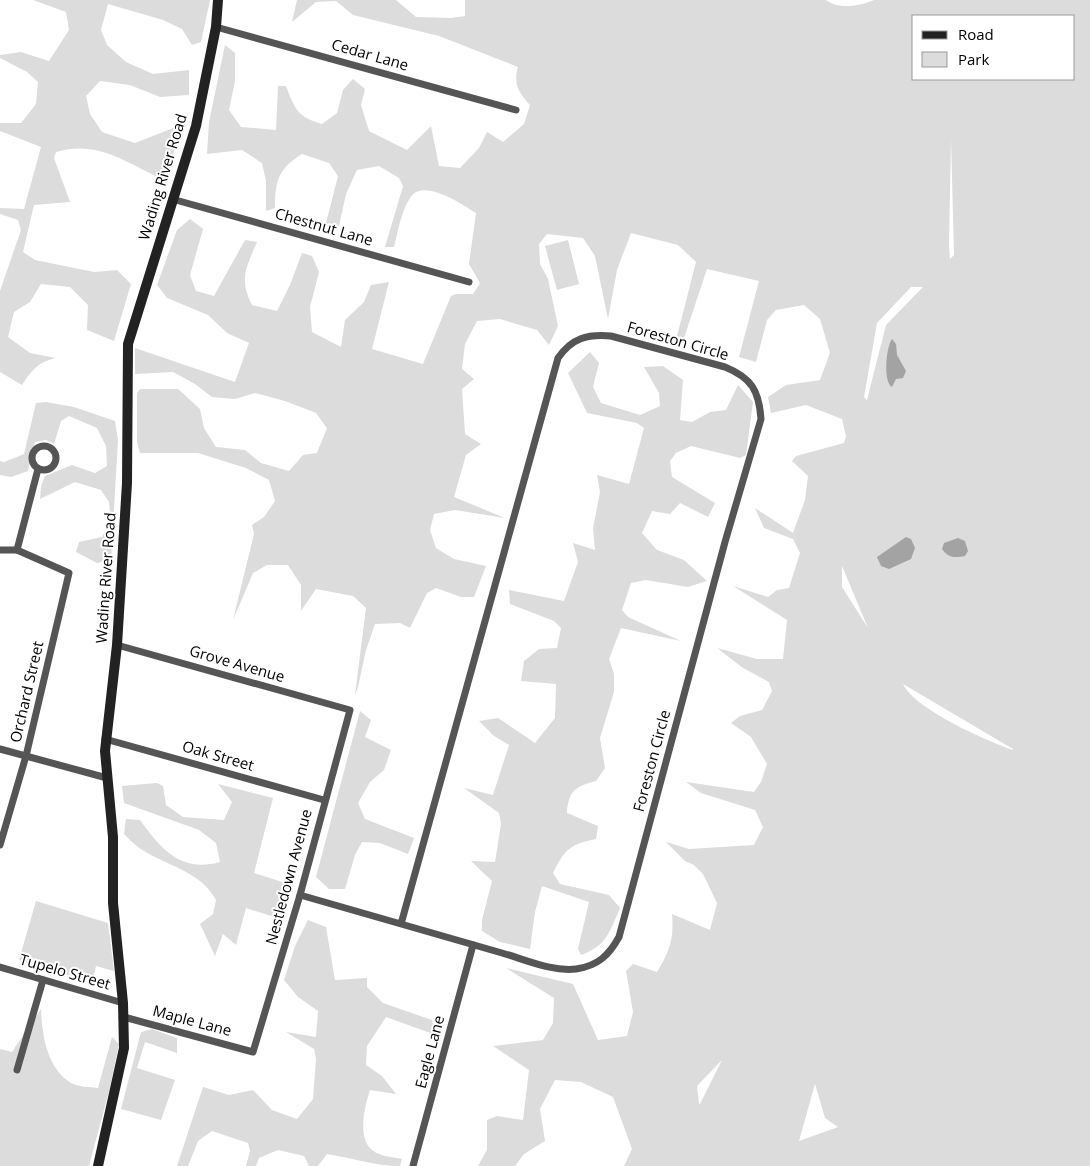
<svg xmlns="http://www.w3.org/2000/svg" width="1090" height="1166" viewBox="0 0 1090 1166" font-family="'Open Sans',sans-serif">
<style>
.green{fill:#dcdcdc;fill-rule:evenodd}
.water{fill:#a3a3a3}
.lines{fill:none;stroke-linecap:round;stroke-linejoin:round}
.street{stroke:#555;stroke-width:7}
.secondary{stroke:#222;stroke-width:10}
.labels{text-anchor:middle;stroke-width:4;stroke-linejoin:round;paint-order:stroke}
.street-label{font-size:15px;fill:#000;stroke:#fff}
</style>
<rect width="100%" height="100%" fill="#fff"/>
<g class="green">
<path d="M33,0h177l-9,42 -9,3 -10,-16 -19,-9 -55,-16 -7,26 6,15 19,17 27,12 36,-4v25l-29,2 -30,-12 -30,-4 -14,15 4,18 12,18 33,11 46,-18 -8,30 -15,22c-34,-16 -62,-37 -102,-25l-2,6 16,44 -36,3 -11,47 12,8 59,12 23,-2 14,14 -17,57 -27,-11 1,-25 -18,-18 -29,-3 -11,18 -16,10 -6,25 22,16 26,5c-18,4 -24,12 -34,27l-22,-13v-81l21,-61 -3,-10 -18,-6v-6l24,1 17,-62 -41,-16v-8h21l15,-19 2,-22 -11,-10 -27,-14v-3l21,-3 28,9 20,-31 -3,-18z"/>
<path d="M297,0h99l20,17 35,1 14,-2v-16h361c13,10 34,6 48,0h216v1166h-466l8,-17 -19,-52 -32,-15 -26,-2 -15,29 5,32 -21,13 -9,12h-37l9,-16v-30l10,-4 26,4 6,-50 -36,-24 50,-6 10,-17 1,-25 -48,-30 67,16 25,56 29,-4 6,-24 -7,-41 7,-7 24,8c13,-21 17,-33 15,-58l38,16 7,-27 -14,-29 -9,-9 -9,-4 -19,-19 23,7 65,-4 9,-18 -8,-17 -54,-17 -15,-11 68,10 7,-10 6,-18 -16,-27 -20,-14 9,-7 22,-6 10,-19 -3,-9 -26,-14 -26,-20 40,11h26l4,-39 -54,-34 35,11 9,-7 12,-2 11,-35 -7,-14 -29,-11 -9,-20 38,25 12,-33 3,-24 -16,-15 4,-5 48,-13 2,-7 -4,-17 -36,-14 -35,8 -3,-16 18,-12 34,-5 10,-27 -10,-34 -16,-14 -28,5 -9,10 -11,42 -17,-5 20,-76 -52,-12 -25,75 -6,-4 20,-78 -18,-17 -47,-12 -14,37 -9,49 -13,-63 -12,-18 -36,-4 -8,10 1,20 8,15 10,47 -9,19 -12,-15 -37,-11 -23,2 -12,23 -3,25 12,10 -12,10 3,45 16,10 -15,11 -12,42 51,21 -50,-8 -21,4 -4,16 6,18 18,11 32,7 -12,31h-13l-25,-9 -9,5 -17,35 -10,-5 -25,1 -9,26 -8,37 -3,8 11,-87 -13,-12 -37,-7 -15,22v-26l-13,-20h-21l-14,8 -20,47 21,-86 -2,-9 12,-8 11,-16 -6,-21 -23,-12 -48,-15h-58l-3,-11v-49l3,-4h38l22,20 4,19 12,19 29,3 16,13 28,8 14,-16 14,-2 10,-25 -11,-15 -31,-12 -30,-8 -20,6 -23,-2 -17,-13 -22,-12 -38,2v-26l100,34 14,-39 -22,-10 -19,-18 -41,-17 -10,-13 20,-55 13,-11 13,10 -13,46 6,16 18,5 31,-56 12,2c-11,26 -18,37 -5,63l25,6 13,-26 12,-32 10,3 7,16 -9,35 2,25 29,15 4,-27 19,-18 7,-17 18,-3 -17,67 51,15 28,-68 5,-2h17l7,-11 -11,-19 7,-51c-14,-9 -54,-36 -66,-15 -9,14 -12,33 -16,49h-9l18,-61 -4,-8 -20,-12 -22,4 -11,24 -7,32 -13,-3 12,-47 -9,-13 -27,-9c-24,15 -27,27 -27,54l-9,3v-30l-4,-18 -20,-13 -35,4 2,-32 16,-77 10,8v28l-6,29 12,17 35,3 2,-44h8c9,24 12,31 36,38l15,-11 6,-23 10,-11 12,10 -4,16 8,26 38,19 24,-24 8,40 21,2 19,-20 8,-16 16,10 21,-18 6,-19c-11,-12 -17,-21 -12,-38l-79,-31 -86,-21 -17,-14 -20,1 -24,20zM914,16h160v63h-160zM951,139l3,116 -4,4 -1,-14zM911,287h12l-37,38 -19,75 -3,-3 13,-74zM842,566l26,62 -26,-41zM903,684l110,65v1c-28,-10 -97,-40 -110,-66zM722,1060l-22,44h-1l-2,-18zM815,1084l10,34 13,9 -39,14z"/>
<path d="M568,240l11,44 -22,6 -12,-44z"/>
<path d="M590,352l9,11 -6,24 8,16 39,12 20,-9 -1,-13 -15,-26 19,-1 20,14 -3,40 12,2 18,-10 16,-2 12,-25 15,17 -7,53 -6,3 -49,-12 -15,7 -6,8 2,16 43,26 -7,14 -28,-14 -10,11 -18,-3 -10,22 15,17 27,10 23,21 -19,6 -42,-7 -15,3 -9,27 6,7 53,24 -60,-13 -12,31 5,15v18l-14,46 5,30 -9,13c-20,5 -28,10 -29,32l31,13 -2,13c-26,5 -31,10 -43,34l7,11 49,11 11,13c-10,23 -13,38 -39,47l-3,-6 11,-47 -47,-16 -7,26 -5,37 -30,-7 -18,-11v-11l10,-39 -21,-20 24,1 6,-38 -2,-11 -35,-25 29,7 16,-50 -15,-9 -15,-15 19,-3 37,25 20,-25 1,-34 -35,-3 3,-20 15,-12 18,-1 4,-20 -7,-7 -44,-17 -1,-14 55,11 14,-39 -5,-19 22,7 -2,-22 7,-36 -3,-17 32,9 15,-56 -7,-5 -50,-10 -19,-40z"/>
<path d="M46,402l28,5 41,14 3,19 -7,120 -14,3 -21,-11 3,-10 23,-5 9,-14 -2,-21 -8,-12 -26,-8 -35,17 1,-13 4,-10 27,-11 23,8 12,-7 -1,-20 -9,-18 -28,-12 -8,5 -7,23 -8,-4 -11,2 -7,29 -17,6 -11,-2v-14l4,1 20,-8 12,-51z"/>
<path d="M360,711l11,9 -6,17 26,13 -7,20 -14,12 -12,21 7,16 49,19 -6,16 -28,-11 -18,-1 -7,13 -10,34h-16l-13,-12z"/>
<path d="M157,783l6,3 3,19 17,12 41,3 8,-18 -14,-18 55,14 -19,75 38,12 -14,33 -32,-10 -10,37 -13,-11 -8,22 -15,-32 13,-10 3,-14c-19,-36 -65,-34 -92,-66l2,-15 14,1c21,29 41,53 80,42l-4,-19 -17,-13 -75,-27 -2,-17z"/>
<path d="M36,901l72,22 6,48 -18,-5 -4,17 -73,-23z"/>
<path d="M308,920l18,7 9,53 32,-2v9l16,16 49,17 4,15 -50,-18 -19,29 -1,19 16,11 14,18 -26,-4c-5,16 -12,42 -1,57 7,9 23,10 33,12l-2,7c-25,0 -48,-8 -73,-12l-9,12h-9l-5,-10 -26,-6 -19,8 -3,8h-10l4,-15 -2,-8 -36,-12 -14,10 -10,25h-11l26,-79 26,8 24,-5 19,20 25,9 16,-20 3,-40 -2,-10 -28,-17 30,5 2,-26 -20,-14 -14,-17 11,-34z"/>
<path d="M41,1009c1,27 6,59 30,74 7,4 19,4 27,5l14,-51 7,7 -10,47 -20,75h-89v-117l12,3z"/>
<path d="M152,1029l25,9v15l-32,-11 -8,26 38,12 -14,40 -40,-11 20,-77z"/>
</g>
<g class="water">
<path d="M892,339l4,5 1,11 9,16 -3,7 -7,1 -4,8c-9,-5 -6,-40 0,-48z"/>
<path d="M906,537l5,2 4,9 -4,11 -22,10 -8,-3 -4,-9z"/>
<path d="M958,538l7,3 3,10 -3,5c-10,2 -17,2 -23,-7l2,-6z"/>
</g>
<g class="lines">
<g class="street">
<path d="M216,27l300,83"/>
<path d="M172,199l297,83"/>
<circle cx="44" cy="458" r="12"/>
<path d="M0,550h17l52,23 -43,183 -26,89"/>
<path d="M17,550l21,-81"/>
<path d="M117,645l233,65 -50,185 -47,157 -129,-35"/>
<path d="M105,739l219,61"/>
<path d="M0,749l107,29"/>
<path d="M300,895c67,19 134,39 202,58 22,6 50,19 74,16 22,-3 33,-14 43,-32l106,-395 36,-123c-2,-28 -9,-41 -36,-52l-114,-31c-24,-2 -39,2 -53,22l-157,566"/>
<path d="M0,967l123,36"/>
<path d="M17,1070l26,-90"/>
<path d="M413,1166l60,-221"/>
</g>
<path class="secondary" d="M98,1166l26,-118 -1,-45 -10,-100v-66l-8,-86 12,-106 10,-162 1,-139 68,-218 20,-99 2,-27"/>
</g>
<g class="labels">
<g class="street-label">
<text transform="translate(370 55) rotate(16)" y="5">Cedar Lane</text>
<text transform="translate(163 177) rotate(-73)" y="5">Wading River Road</text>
<text transform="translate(324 227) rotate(16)" y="5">Chestnut Lane</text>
<text transform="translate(678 341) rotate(16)" y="5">Foreston Circle</text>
<text transform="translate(106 578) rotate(-86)" y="5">Wading River Road</text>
<text transform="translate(237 664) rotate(16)" y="5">Grove Avenue</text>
<text transform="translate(27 692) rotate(-77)" y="5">Orchard Street</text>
<text transform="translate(218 756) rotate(16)" y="5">Oak Street</text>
<text transform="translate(652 761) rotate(-75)" y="5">Foreston Circle</text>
<text transform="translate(289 877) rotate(-75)" y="5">Nestledown Avenue</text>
<text transform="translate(65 972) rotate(16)" y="5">Tupelo Street</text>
<text transform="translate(192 1021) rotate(15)" y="5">Maple Lane</text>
<text transform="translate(430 1052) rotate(-75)" y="5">Eagle Lane</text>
</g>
</g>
<rect x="912" y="15" width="162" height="65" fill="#ffffff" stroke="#999999"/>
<rect x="922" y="31" width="25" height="8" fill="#222222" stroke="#999999"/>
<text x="958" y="40" font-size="15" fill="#000000">Road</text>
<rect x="922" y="52" width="25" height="15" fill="#dcdcdc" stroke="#999999"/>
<text x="958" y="65" font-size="15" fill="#000000">Park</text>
</svg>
